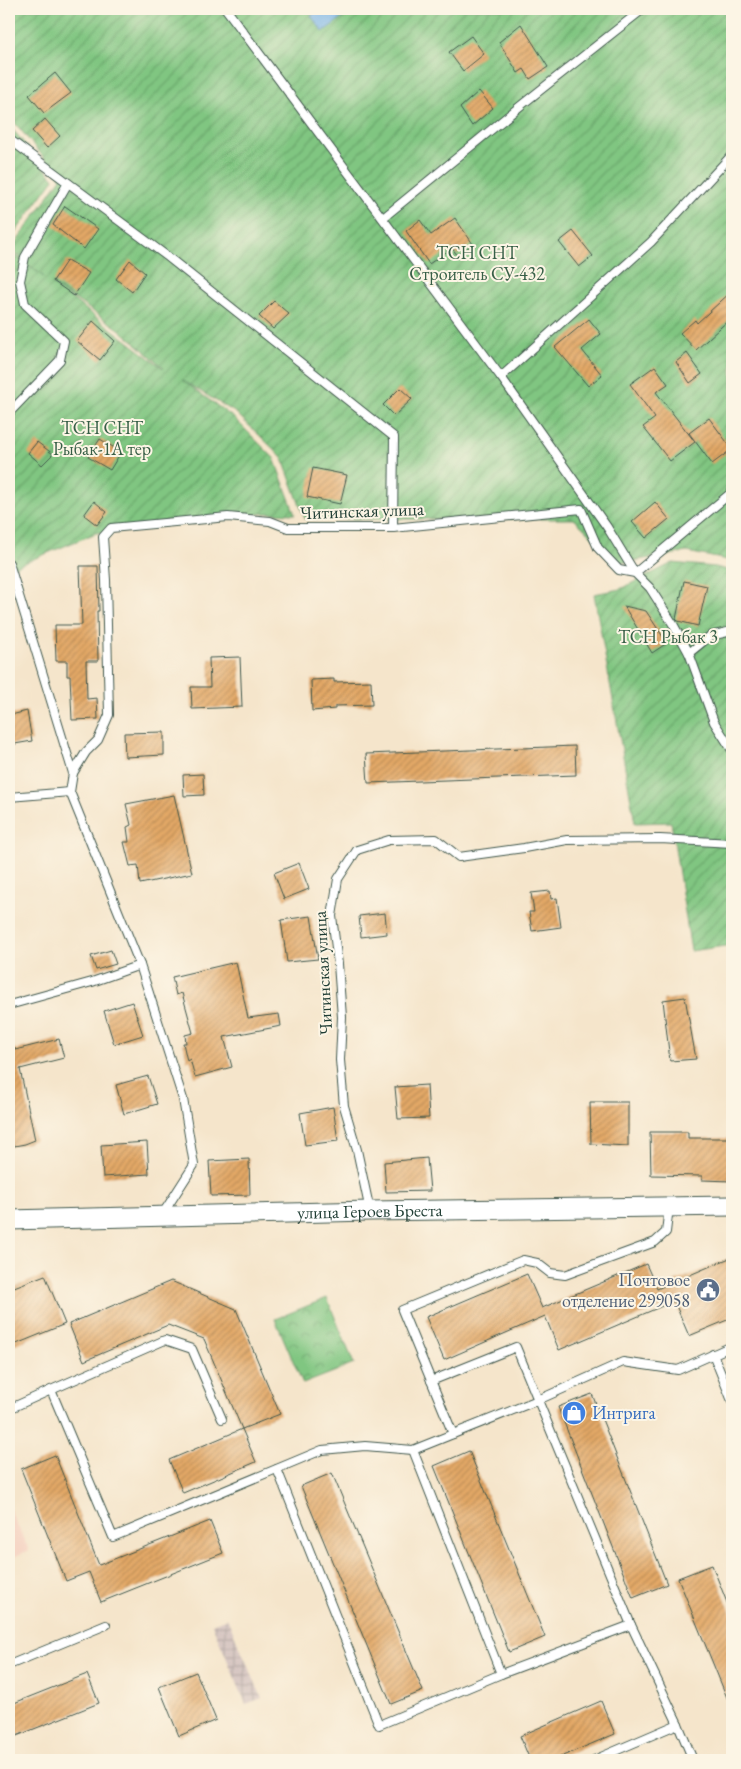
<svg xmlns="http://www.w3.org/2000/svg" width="741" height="1769" viewBox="0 0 741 1769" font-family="'EB Garamond',serif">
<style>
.built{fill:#f5d3c2}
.industrial{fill:url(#industrial-grid)}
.park{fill:url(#park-crowns);stroke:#50825a}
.garden{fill:url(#garden-furrows);stroke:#50825a;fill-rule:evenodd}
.water{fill:#75b2e8;stroke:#4a788e}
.building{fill:url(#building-hatch)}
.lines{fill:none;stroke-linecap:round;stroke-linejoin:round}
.service-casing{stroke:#3f564b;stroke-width:10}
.tertiary-casing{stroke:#3f564b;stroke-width:21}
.service{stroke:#fff;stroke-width:8}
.tertiary{stroke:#fff;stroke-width:19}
.labels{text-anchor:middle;stroke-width:4;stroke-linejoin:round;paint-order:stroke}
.park-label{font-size:18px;fill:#375f47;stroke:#fcf5e5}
.street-label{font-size:18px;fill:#1f3d34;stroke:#fcf5e5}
.service-label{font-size:18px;fill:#4e5e75;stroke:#fcf5e5;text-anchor:end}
.shop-label{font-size:18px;fill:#366cbe;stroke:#fcf5e5;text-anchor:start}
</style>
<defs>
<pattern id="industrial-grid" width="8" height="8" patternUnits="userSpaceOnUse" patternTransform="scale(1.25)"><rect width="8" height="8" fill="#d1c0bd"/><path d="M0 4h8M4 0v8" fill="none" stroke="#a99d9a"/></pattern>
<pattern id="park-crowns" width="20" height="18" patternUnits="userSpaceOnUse" patternTransform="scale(1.25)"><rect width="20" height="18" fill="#80c681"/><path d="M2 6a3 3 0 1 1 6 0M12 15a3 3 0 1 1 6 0" fill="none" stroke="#68a26a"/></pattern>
<pattern id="garden-furrows" width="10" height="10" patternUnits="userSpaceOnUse" patternTransform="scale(1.25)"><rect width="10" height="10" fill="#80c681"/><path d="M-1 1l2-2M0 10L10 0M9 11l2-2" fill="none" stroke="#68a26a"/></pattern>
<pattern id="building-hatch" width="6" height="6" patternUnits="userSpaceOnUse" patternTransform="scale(1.25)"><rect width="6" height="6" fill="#e3a866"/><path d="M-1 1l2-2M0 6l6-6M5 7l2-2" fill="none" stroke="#b78a55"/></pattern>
</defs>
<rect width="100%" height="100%" fill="#fcf5e5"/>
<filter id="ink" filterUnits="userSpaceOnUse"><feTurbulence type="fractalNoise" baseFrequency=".02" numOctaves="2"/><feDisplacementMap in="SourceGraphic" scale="10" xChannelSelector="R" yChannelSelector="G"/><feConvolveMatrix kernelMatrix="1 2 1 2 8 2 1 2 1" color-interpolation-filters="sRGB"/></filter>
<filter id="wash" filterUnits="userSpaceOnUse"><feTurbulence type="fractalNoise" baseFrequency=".0096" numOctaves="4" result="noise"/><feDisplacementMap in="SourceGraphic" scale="20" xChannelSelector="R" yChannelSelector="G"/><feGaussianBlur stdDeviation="1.12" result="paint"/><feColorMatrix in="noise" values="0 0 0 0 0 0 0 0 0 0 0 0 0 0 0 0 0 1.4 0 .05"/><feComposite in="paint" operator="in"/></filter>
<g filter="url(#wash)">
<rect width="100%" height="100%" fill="#f5e5cb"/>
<path class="built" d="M9,1508l20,42 -20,9z"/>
<path class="industrial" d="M227,1618l35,80 -16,6 -34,-80z"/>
<path class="park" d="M327,1298l27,66 -51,20 -28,-65z"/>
<g class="garden">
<path d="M9,9h723v552l-45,-9 -67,11 -46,-44h-269l-23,-62 -46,-44 -54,-33 52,38 40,40 21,56 -27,-1 -172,20 -87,36v-318l35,26 -33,-27 50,-72 -52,-62zM51,283l68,46 45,39h-1z"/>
<path d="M9,125l45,54 -45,62z"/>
<path d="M673,563l42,4 17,4v374l-41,6 -20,-129 -36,1 -41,-229 26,-5z"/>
</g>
<path class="water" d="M320,9h26l4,3 -27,20 -12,-16z"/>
<g id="blocks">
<g class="building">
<path d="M521,24l27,43 -18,12 -6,-10 -6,4 -19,-31z"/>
<path d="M471,36l13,18 -21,17 -14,-19z"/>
<path d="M55,73l16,20 -27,20 -15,-18z"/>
<path d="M479,91l14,17 -21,18 -12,-18z"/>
<path d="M45,119l15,17 -13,12 -15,-17z"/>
<path d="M65,206l33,23 -14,20 -31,-24z"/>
<path d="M455,218l18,26 -16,11 -5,-7 -23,16 -23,-33 14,-11 11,15z"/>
<path d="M573,231l20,25 -14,11 -20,-25z"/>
<path d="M67,260l22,13 -15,23 -21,-15z"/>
<path d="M130,260l15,13 -13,19 -16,-13z"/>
<path d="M732,291v26l-36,33 -16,-17 15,-13 2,3z"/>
<path d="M274,301l15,13 -16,15 -14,-13z"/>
<path d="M589,319l12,15 -19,16 20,25 -14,11 -33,-39z"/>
<path d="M93,321l22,20 -15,19 -23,-19z"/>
<path d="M687,353l15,21 -12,9 -14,-21z"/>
<path d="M655,366l13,18 -12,8 39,50 -25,19 -27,-34 12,-9 -25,-34z"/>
<path d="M400,388l12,11 -18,17 -11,-11z"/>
<path d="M709,418l23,31 -20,15 -23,-31z"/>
<path d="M100,439l21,13 -11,18 -22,-13z"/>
<path d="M37,442l16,12 -11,11 -14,-12z"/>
<path d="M313,468l34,7 -7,29 -33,-7z"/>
<path d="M94,501l13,11 -10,13 -13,-10z"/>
<path d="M655,502l14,17 -23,19 -14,-16z"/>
<path d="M80,566h18l1,45h-2l1,50h-12l1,38 10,-1 1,21 -26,1 -2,-44h-3v-15h-11l-1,-36h27z"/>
<path d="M684,581l23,5 -9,40 -20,-5 -2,-2z"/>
<path d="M624,606l22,5 21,32 -15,10z"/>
<path d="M240,657l2,50 -50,2 -1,-22h19l-1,-29z"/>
<path d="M334,679v3l37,-1 1,24 -37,1v3l-23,2 -1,-31z"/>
<path d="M27,711l5,30 -23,4v-20l3,-1 -1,-9z"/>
<path d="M164,732v23l-39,2 -1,-24z"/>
<path d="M575,746l1,29 -208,8 -2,-29z"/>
<path d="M203,774l1,21 -20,1 -1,-21z"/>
<path d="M174,795l18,78 -52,11 -2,-19 -8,1 -6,-24h5l-2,-15 4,-2 -5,-21z"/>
<path d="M299,863l10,26 -25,10 -10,-26z"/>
<path d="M550,891l1,8 6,-1 4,29 -29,4 -3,-19h5l-3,-19z"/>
<path d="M385,913l2,21 -26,3 -2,-21z"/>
<path d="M311,916l7,43 -31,3 -6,-42z"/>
<path d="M111,950l5,14 -20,6 -5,-14z"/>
<path d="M236,962l12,56 31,-4 2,12 -57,11 8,30 -37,10 -5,-18 -3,2 -4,-18h3l-1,-8 8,-2 -11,-40 -6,2 -4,-18z"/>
<path d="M685,997l11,62 -26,2 -7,-61z"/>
<path d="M132,1002l11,33 -29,9 -10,-33z"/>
<path d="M59,1039l5,19 -44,11 15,71 -10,4 -16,3v-98l6,-1v2z"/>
<path d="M148,1076l9,28 -33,10 -8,-29z"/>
<path d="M427,1085l2,33 -31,1 -3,-32z"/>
<path d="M590,1102h38v44l-37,-2z"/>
<path d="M333,1107l5,34 -33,4 -5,-32z"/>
<path d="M650,1132h38v6h44v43l-30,-1v-4l-51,-1z"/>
<path d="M147,1142l2,32 -46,3 -2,-32z"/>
<path d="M427,1158l3,33 -44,1 -2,-30z"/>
<path d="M249,1159l1,36 -39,1 -2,-35z"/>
<path d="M732,1257v61l-43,18 -15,-35 -115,49 -14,-34 -101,44 -18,-43 101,-43 15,34 104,-44 11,25z"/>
<path d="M45,1275l20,49 -56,23v-58z"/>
<path d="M171,1281l65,28 44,105 -38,15 -38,-90 -36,-14 -84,36 -15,-37z"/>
<path d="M592,1394l75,190 -34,14 -75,-191z"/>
<path d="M242,1429l14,33 -73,31 -14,-33z"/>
<path d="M469,1451l76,186 -36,15 -75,-186z"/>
<path d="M55,1455l44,110 111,-44 13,32 -122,49 -12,-30 -23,9 -45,-112z"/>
<path d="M332,1473l91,218 -32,13 -90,-218z"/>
<path d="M712,1565l20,50v95l-54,-132z"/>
<path d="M196,1672l20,48 -37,16 -20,-49z"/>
<path d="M87,1674l12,29 -90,36v-34z"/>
<path d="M601,1701l14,33 -62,26h-23l-10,-24z"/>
</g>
</g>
</g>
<g filter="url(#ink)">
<use href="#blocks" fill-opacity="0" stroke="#3f564b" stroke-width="1"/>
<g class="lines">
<g class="service-casing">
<g id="service">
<path d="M226,9l275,368 106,150 28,46 97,-81"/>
<path d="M9,139l159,118 226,180 -1,91"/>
<path d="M383,218l141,-115 119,-94"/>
<path d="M501,377l150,-135 81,-87"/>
<path d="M9,413l51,-53 4,-19 -39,-37 -5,-23 5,-24 43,-74"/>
<path d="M9,563l64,210 -3,19 70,173 43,134 11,66 -32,50"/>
<path d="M689,653l21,-17 22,-5"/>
<path d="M73,773l13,-21 12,-12 11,-25 -3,-135 -3,-43 8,-9 117,-11 42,4 18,7h105l188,-19 17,39 21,22 16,3 15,15 23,36 16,29 25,69 18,28"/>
<path d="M9,797l61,-5"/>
<path d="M9,1005l83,-23 48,-17"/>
<path d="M370,1211l-13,-61 -13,-44 -4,-46 2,-43 -4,-53 -6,-48 6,-37 19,-29 32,-10 47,-1 23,18 65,-9 43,-8 93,-1 72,4"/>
<path d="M713,1354l19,47"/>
<path d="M431,1381l85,-34 115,278"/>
<path d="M51,1390l114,-50 27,9 30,70"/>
<path d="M9,1409l42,-19 62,147 209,-87 43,-4 48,4 125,-50 85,-38 55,8 54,-24"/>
<path d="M453,1434l-51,-124 121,-50 14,3 13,10 15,2 90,-33 11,-10 3,-25"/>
<path d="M413,1450l88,224 130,-49 47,99"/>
<path d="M277,1469l102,256 122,-51"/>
<path d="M9,1665l97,-40"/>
<path d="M594,1760l84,-36 15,36"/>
</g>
</g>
<g class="tertiary-casing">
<g id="tertiary">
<path id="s1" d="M9,1220l361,-9 362,-5"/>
</g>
</g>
<use href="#service" class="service"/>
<use href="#tertiary" class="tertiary"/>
</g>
</g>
<defs>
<g id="civic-disc" transform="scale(1.25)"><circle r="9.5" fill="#5c6f8a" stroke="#fcf5e5"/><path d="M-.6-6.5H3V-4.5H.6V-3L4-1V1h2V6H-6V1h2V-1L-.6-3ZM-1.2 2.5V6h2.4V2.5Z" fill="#fff"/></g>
<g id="shop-disc" transform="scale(1.25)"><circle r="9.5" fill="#3f7fe0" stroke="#fcf5e5"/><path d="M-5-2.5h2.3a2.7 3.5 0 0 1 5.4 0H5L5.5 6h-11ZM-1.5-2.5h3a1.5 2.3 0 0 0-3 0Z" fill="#fff"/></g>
</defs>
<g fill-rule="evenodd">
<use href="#civic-disc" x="708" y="1290"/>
<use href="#shop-disc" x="574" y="1413"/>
</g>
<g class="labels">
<g class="park-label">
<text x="477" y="259">ТСН СНТ<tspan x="477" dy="21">Строитель СУ-432</tspan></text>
<text x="102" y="434">ТСН СНТ<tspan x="102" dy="21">Рыбак-1А тер</tspan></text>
<text x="668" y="643">ТСН Рыбак 3</text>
</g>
<g class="street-label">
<text transform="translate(362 511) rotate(-2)" y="6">Читинская улица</text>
<text transform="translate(323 973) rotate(-93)" y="6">Читинская улица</text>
<text dy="6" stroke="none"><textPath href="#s1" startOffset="361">улица Героев Бреста</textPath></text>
</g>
<g class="service-label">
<text x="690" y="1286">Почтовое<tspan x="690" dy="21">отделение 299058</tspan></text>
</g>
<g class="shop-label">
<text x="592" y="1419">Интрига</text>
</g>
</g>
<rect width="741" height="1769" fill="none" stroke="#fcf5e5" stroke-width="30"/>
</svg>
